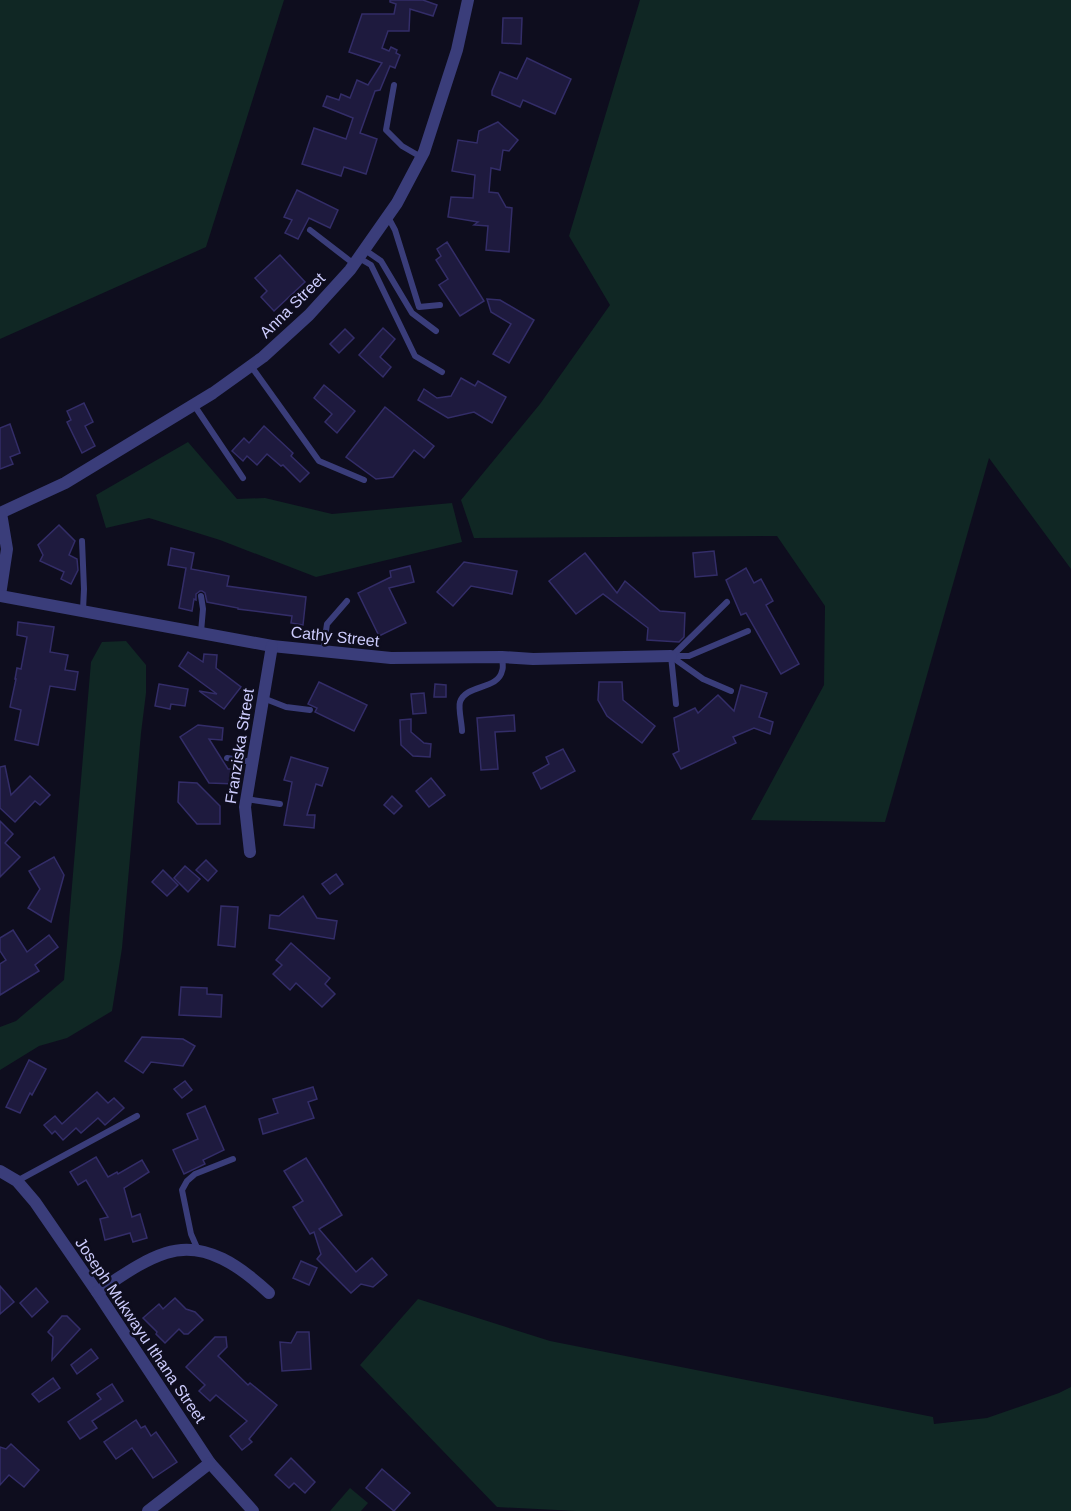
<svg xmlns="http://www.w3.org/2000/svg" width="1071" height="1511" viewBox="0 0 1071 1511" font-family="Arial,sans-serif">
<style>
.green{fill:#102724}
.building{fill:#1e1a3e;stroke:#332d68;stroke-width:1.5}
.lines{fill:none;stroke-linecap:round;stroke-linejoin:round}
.lane{stroke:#3a3d7a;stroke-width:6}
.street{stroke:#3a3d7a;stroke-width:12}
.labels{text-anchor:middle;stroke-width:5;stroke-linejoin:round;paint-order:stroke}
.street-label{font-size:16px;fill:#cdccfd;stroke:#0e0d1e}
</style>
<rect width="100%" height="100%" fill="#0e0d1e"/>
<g class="green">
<path d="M0,0h284l-78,247 -206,92z"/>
<path d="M640,0h431v569l-82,-111 -104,364 -134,-2 73,-135 1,-79 -48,-70 -303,2 -13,-38 79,-96 70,-99 -41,-69z"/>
<path d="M188,442l49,57 28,-1 67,16 120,-11 10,39 -146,35 -96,-37 -71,-22 -43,10 -10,-33z"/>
<path d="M126,641l20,24v28l-5,40 -19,215 -10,63 -45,27 -28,8 -39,24v-43l16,-6 48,-41 27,-318 11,-20z"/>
<path d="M418,1299l132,42 383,76 1,7 53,-6 72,-25 12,-6v124h-495l-79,-4 -137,-142z"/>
<path d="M350,1488l18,15 -7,8h-31z"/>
</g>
<g class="building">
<path d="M390,0h33l14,5 -4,11 -23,-7 -1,22h-21l-6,17 7,3 2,-4 6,3 -1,3 4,2 -5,13 -5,-2 -10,24 -5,1 -15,42 17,6 -11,35 -22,-7 -3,9 -39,-12 12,-36 32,11 7,-21 -30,-12 4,-10 12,4 2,-6 9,4 7,-18 11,5 14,-22 -33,-11 13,-38h32l2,-10 -6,-2z"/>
<path d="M503,18h19l-1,26 -19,-1z"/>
<path d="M527,58l44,21 -16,35 -32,-14 -3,7 -28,-12v-4l8,-19 17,7z"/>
<path d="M498,122l20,18 -9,11 -6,-1 -3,20 -9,-2 -2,24 9,1 8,14 6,1 -3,44 -23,-2 2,-24 -14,-1 4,-3 -30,-5 3,-20 22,1 2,-23 -23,-4 6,-31 19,3 2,-12z"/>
<path d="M297,190l41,20 -8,18 -21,-10 -11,21 -13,-6 7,-13 -8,-3z"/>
<path d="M447,242l37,59 -24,15 -21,-31 9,-6 -12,-19 5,-4 -4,-7z"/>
<path d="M280,255l25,27 -31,29 -13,-14 6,-6 -12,-13z"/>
<path d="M487,299l13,1 34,20 -25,43 -16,-9 18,-30 -20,-12z"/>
<path d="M383,328l12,11 -15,18 11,10 -8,10 -24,-22z"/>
<path d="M345,329l9,9 -15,15 -9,-9z"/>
<path d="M461,378l14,8 3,-5 28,16 -14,26 -18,-11 -26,6 -30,-18 6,-11 13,9 14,-2z"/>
<path d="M324,385l31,26 -18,22 -12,-11 7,-8 -18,-16z"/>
<path d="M84,403l9,19 -8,4 10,20 -13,7 -15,-31 4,-2 -4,-9z"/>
<path d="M385,407l49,39 -10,12 -10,-8 -21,27 -17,2 -30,-22z"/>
<path d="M10,424l10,29 -10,4 3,7 -13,5v-41z"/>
<path d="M264,426l29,27 -2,3 18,17 -9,9 -17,-17 -2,1 -14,-12 -10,11 -10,-9 -4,5 -11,-10 12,-13 5,5z"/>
<path d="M59,525l16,16 -6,14 8,4 1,11 -7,14 -10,-5 3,-7 -24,-11 3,-6 -5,-10z"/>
<path d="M171,548l23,5 -3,16 38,7 -2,10 79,11 -3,28 -12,-2 1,-7 -54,-7v-1l-31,-6 -2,-9 -3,-2h-2l-4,3v6l-2,-1 -2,12 -13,-3 7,-40 -18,-3z"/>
<path d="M714,551l3,24 -22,2 -2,-24z"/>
<path d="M585,553l32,40 8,-12 35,30 25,2 -1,24 -5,5 -32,-2 1,-12 -45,-34 -27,20 -27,-33z"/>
<path d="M464,562l53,9 -5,23 -41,-8 -18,20 -16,-14z"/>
<path d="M410,566l4,16 -25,6 17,35 -27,13 -21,-43 33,-16 -1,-6z"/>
<path d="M746,568l8,15 7,-4 12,22 -7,4 33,59 -18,10 -35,-61 -5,2 -15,-35z"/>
<path d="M18,622l36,5 -4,25 18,3 -3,15 13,2 -3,18 -25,-4 -12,59 -23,-5 6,-30 -11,-3 6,-28h-1l2,-11 4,1 6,-32 -10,-2z"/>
<path d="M188,652l15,10 1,-8 13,1 -1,13 25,19 -17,22 -25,-18 18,3 -38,-28z"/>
<path d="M319,682l48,23 -13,26 -39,-19 2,-4 -9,-4z"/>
<path d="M599,682h23l1,18 32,26 -13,17 -35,-27 -9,-16z"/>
<path d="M159,684l29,5 -3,17 -14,-2 -1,5 -15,-3z"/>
<path d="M435,684l11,1v12h-12z"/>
<path d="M741,685l26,8 -8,24 14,5 -3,12 -16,-6 -21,9 3,6 -55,26 -8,-15 6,-3 -5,-33 21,-10 3,5 20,-18 16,16z"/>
<path d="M424,693l2,20 -13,1 -2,-20z"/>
<path d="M514,715l1,16 -20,1 3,37 -17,1 -4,-52z"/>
<path d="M411,719v13l13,11 7,1 -1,13 -17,-1 -12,-11 -1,-25z"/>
<path d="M198,725l25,3 -1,12 -13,-1 19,30h8v15l-27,-1 -29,-46z"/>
<path d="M563,749l12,22 -34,18 -8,-16 16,-9 -3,-7z"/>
<path d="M291,757l37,11 -6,18 -6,-2 -9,31h8l-1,13 -30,-3 8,-43 -8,-2z"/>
<path d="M5,766l6,29 19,-19 20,19 -10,10 -5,-4 -20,21 -15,-14v-41z"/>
<path d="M431,778l14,17 -16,12 -13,-16z"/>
<path d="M179,782l18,1 23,23v18h-23l-19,-22z"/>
<path d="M392,796l10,10 -8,8 -10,-9z"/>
<path d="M0,821l13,13 -8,9 15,14 -20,20z"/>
<path d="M54,857l10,18 -13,47 -23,-14 12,-19 -11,-18z"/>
<path d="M206,860l11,11 -9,10 -12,-11z"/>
<path d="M185,866l15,13 -12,13 -14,-14z"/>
<path d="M163,870l15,15 -11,11 -15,-14z"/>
<path d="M336,874l7,10 -13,10 -8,-10z"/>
<path d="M303,896l14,22 20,3 -3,18 -65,-11 1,-13 9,1z"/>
<path d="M221,906l17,1 -3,40 -17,-2z"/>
<path d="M13,930l14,22 22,-17 9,12 -23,18 4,6 -39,24v-31l6,-4 -6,-9v-13z"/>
<path d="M291,943l39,35 -5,6 10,10 -13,13 -26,-24 -6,7 -17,-16 9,-9 -6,-5z"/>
<path d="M181,987l26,1v6l15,1 -1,22 -42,-2z"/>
<path d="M142,1037l41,2 12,7 -12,20 -32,-4 -8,11 -18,-12z"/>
<path d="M29,1060l17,9 -14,26 -2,-2 -10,20 -14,-6z"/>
<path d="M185,1081l7,9 -10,8 -8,-9z"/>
<path d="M313,1087l4,12 -9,3 6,16 -51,16 -4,-15 19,-6 -5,-14z"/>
<path d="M97,1092l11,11 6,-5 10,10 -19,17 -7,-7 -17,15 -5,-5 -13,12 -8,-9 -3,3 -8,-9 11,-9 7,8z"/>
<path d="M205,1106l19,44 -21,10 2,4 -21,10 -11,-24 25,-11 -11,-25z"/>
<path d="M96,1157l12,20 9,-5 1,2 24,-14 7,12 -25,16 8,29 8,-3 7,24 -14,4 -3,-9 -25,7 -5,-21 8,-2 -22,-37 -8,5 -8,-13z"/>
<path d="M306,1158l36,57 -23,14 37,43 16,-14 15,17 -14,12 -12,-3 -10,9 -34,-34 4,-5 -7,-22 -4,2 -17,-27 10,-6 -19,-30z"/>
<path d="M301,1261l16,7 -8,17 -16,-7z"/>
<path d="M0,1286l14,16 -14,12z"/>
<path d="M36,1288l12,14 -16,15 -12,-14z"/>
<path d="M175,1298l11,11 9,3 8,8 -15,14h-4l-5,-5 -14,14 -9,-9 1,-2 -14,-14 16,-14 4,5z"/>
<path d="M62,1316h5l13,13 -28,31 1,-23 -5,-5z"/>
<path d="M297,1332h12l2,37 -29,2 -2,-29 11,1z"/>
<path d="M215,1337h11l1,10 -9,9 30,29 2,-2 27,22 -28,34 3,3 -10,8 -12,-14 17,-15 -31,-26 -6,6 -11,-10 6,-6 -19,-18z"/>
<path d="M91,1349l7,9 -21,16 -6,-9z"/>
<path d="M53,1378l7,10 -21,14 -7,-8z"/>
<path d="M112,1384l11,17 -31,20 5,7 -17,11 -12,-17 33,-23 -4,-5z"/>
<path d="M136,1420l5,8 4,-2 6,10 5,-4 21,30 -24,16 -21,-30 -16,11 -12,-17z"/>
<path d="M11,1444l28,26 -15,17 -15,-12 -9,10v-38l6,2z"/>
<path d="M291,1458l24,24 -10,11 -11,-10 -5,5 -14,-13z"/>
<path d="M382,1469l28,24 -16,18 -28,-23z"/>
</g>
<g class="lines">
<g class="lane">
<path d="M394,85l-8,45 16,16 19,11"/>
<path d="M388,217l7,13 24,77 21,-2"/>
<path d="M310,230l44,34"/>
<path d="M365,250l16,11 31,52 24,18"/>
<path d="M359,258l12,7 44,91 27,16"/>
<path d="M251,366l68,95 45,19"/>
<path d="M194,405l49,73"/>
<path d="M82,541l2,48 -1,21"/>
<path d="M201,596l2,13 -2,23"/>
<path d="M323,651l4,-27 20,-23"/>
<path d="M671,656h18l59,-25"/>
<path d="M671,656l5,48"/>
<path d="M672,656l55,-54"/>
<path d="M672,657l31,22 28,12"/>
<path d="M263,698l23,9 24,3"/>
<path d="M462,731c0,-7 -4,-23 -2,-29 6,-18 38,-12 42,-31 2,-4 0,-10 0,-14"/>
<path d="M227,758l26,4"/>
<path d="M246,799l34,5"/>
<path d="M17,1181l120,-65"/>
<path d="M198,1250l-7,-16 -9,-44 5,-9 8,-7 38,-15"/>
</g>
<g class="street">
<path d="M0,513l65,-30 148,-90 50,-36 46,-42 41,-45 47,-67 27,-51 33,-102 11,-50"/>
<path d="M0,595l7,-46 -6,-36"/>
<path d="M0,596l272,50 119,12 111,-1 31,2 138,-3"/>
<path d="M250,852l-5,-45 27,-161"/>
<path d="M0,1171l17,10 18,21 62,90 113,171 43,48"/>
<path d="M97,1292c22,-14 44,-31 69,-39 40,-13 76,15 103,40"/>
<path d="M148,1511l62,-48"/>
</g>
</g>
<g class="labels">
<g class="street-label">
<text transform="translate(292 305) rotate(-45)" y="6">Anna Street</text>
<text transform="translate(335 636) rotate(6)" y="6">Cathy Street</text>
<text transform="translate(239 746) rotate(-81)" y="6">Franziska Street</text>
<text transform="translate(141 1330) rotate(56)" y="6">Joseph Mukwayu Ithana Street</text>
</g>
</g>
</svg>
